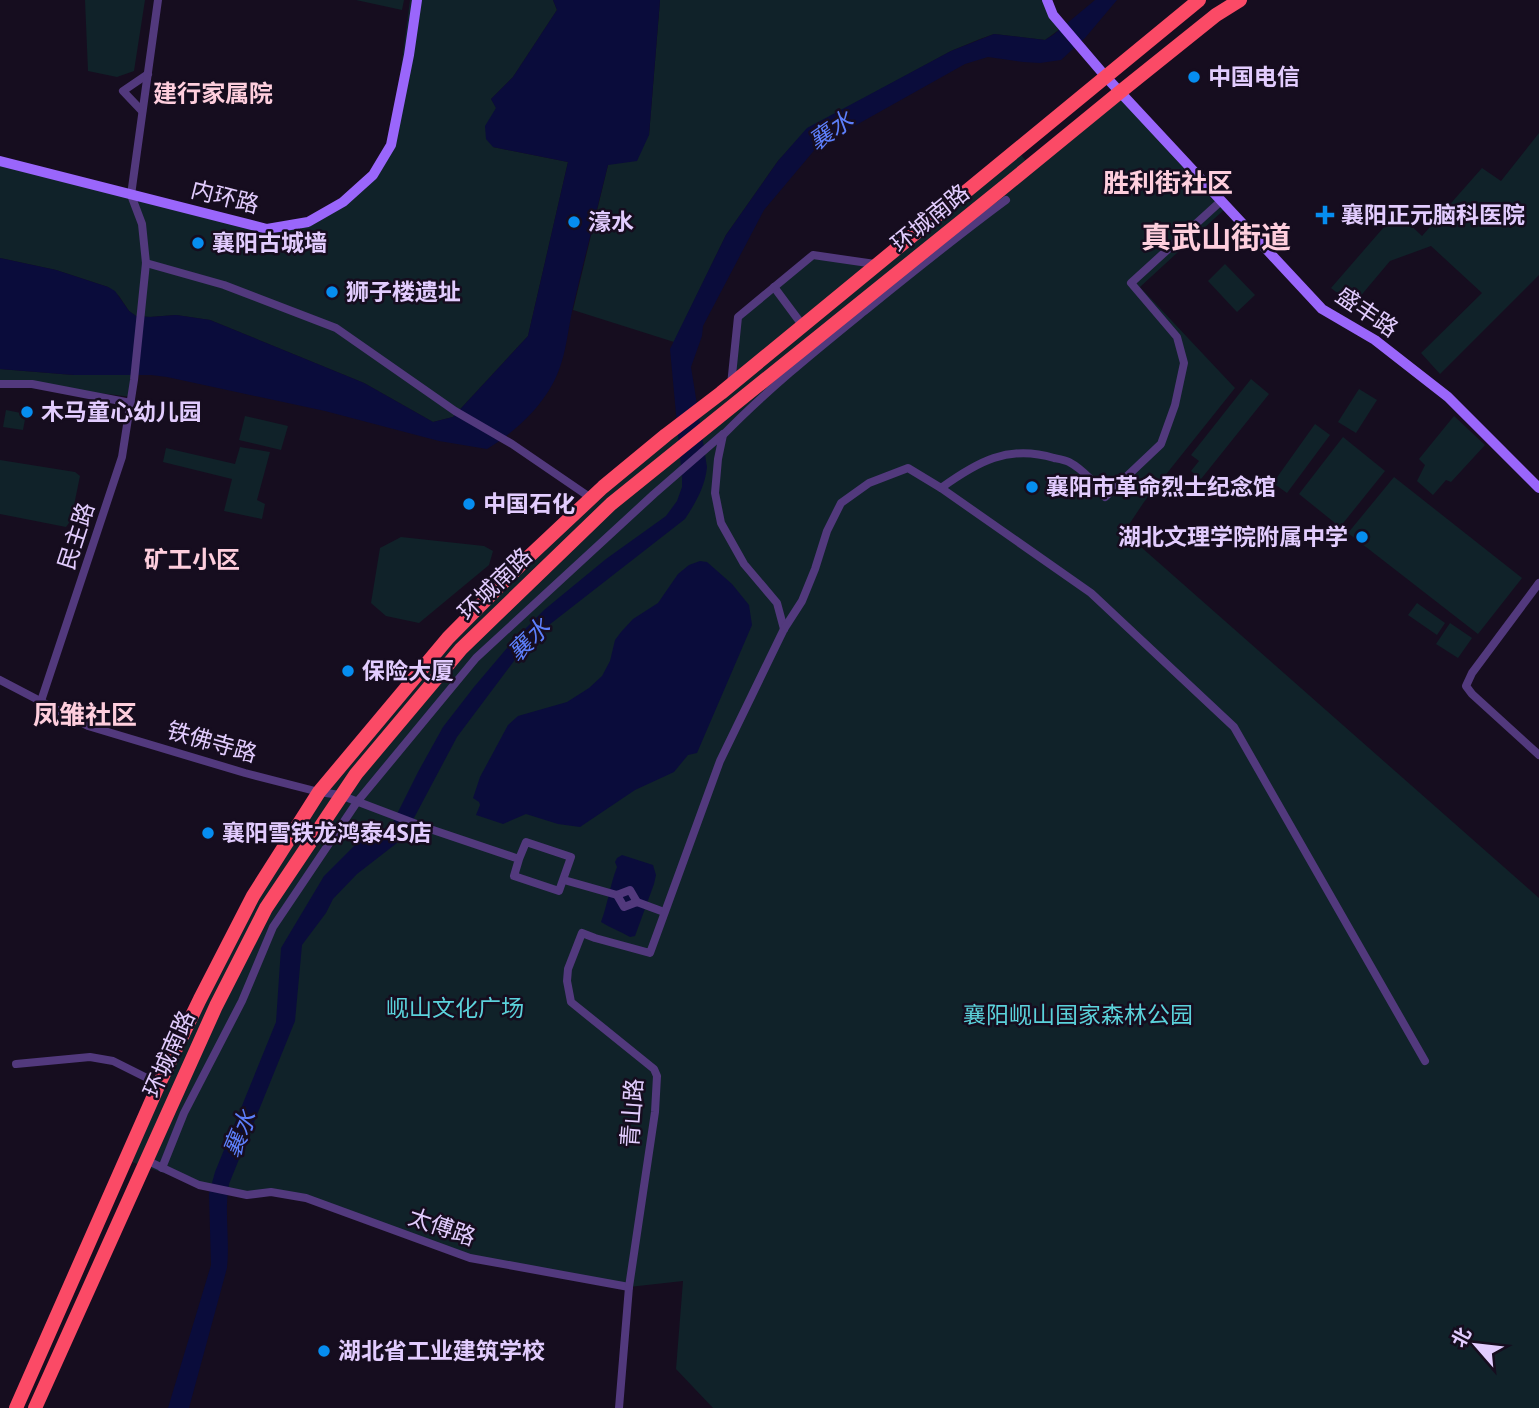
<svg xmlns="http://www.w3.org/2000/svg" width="1539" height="1408" viewBox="0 0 1539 1408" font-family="'Open Sans','Noto Sans SC',sans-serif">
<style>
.green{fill:#102229}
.water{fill:#0a0c3b}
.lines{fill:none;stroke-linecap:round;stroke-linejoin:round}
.street{stroke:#52397d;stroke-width:8}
.secondary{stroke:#9a66fb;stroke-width:10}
.highway{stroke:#fb4a66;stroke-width:14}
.poi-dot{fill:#068df0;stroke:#160d1f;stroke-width:2.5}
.labels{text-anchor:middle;stroke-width:5;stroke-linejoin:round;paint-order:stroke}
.poi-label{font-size:23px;font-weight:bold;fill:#e2ccfe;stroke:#160d1f;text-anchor:start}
.street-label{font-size:23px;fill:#e2ccfe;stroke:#160d1f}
.park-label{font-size:23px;fill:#5bd2db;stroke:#160d1f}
.neighbourhood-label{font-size:24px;font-weight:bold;fill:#fecedd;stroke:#160d1f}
.water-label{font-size:24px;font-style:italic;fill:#5d7ffb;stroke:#160d1f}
.quarter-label{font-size:26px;font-weight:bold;fill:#fecedd;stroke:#160d1f}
.district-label{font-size:30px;font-weight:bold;fill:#fecedd;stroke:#160d1f}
</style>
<rect width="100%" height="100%" fill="#160d1f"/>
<g class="green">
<path d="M85,0h60l-11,71 -17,6 -29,-6z"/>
<path d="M356,0h48l-2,10z"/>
<path d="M410,0h143l4,10 -44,67 -22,22 5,8 -3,40 75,15 -40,174 -75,81 -20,5 -69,-39 -154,-63 -34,-5 -26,2 -14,-1 -7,-5 -10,-15 -11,-9 -52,-17 -56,-12v-97l267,68 41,-7 65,-47 18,-30z"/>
<path d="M660,0h387l17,26 -19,14 -51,-6 -14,5 -29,12 -144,78 -29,32 -52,74 -52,107 -101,-32 35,-145 41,-30z"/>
<path d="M1120,92l107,115 -87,80 95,101 -91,114 -20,30 415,366v510h-826l-37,-39 7,-88 -54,6 -159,-29 -164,-60 -35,-6 -15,4 -57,-11 -73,-25 74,-161 119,-207 203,-229 209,-178 7,-68 75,-62 65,10 139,-115 10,12z"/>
<path d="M1539,133v142l-99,99 -19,-21 61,-60 -51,-47 -41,15 -37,44 -22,-17 66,-76 25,24 60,-68 19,13z"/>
<path d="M1225,264l30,31 -18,17 -29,-31z"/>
<path d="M0,369l74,6h59l-1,22 -100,-12h-32z"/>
<path d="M1251,379l18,15 -68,85 -10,-8 8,-10 -8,-6z"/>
<path d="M1359,389l18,11 -21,33 -18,-11z"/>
<path d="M6,410l20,4 -3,16 -20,-3z"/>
<path d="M245,416l43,10 -7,24 -42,-10z"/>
<path d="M1454,416l31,29 -34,37 -5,-2 -13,15 -16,-14 8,-16 -6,-6z"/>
<path d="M1315,424l15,11 -43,58 -14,-10z"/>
<path d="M1343,437l42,34 -45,56 -41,-33z"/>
<path d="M240,447l30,5 -13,48 8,4 -3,15 -38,-8 8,-32 -69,-17 3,-14 69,16z"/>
<path d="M0,460l75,12 5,4 -9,44 -5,7 -66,-13z"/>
<path d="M1394,477l128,101 -44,56 -130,-101z"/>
<path d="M401,537l83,9 9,5 -4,14 -70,58 -33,-7 -15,-13 9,-55z"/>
<path d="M1417,603l28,20 -8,12 -29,-20z"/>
<path d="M1450,623l22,15 -14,20 -22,-14z"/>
</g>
<g class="water">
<path d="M553,0h107l-11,135 -12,26 -29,4c-12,48 -24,95 -35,142 -6,26 -7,54 -21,78 -15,27 -39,48 -65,64l-48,-8 -114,-30 -158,-34 -16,-2h-77l-74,-6v-111l56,12 52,17 7,4 14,20 7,5 14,1 26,-2 34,5 154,63 69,39 20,-5 75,-81 40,-174 -75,-15 -7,-8 -1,-13 11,-18 -5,-9 22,-22 44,-67z"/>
<path d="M1095,0h22l-32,38 -24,22 -21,3 -17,-1 -35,-5 -23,7 -148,83 -53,63 -61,116 -1,10 -11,31 16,100c-2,20 -11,35 -22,52l-145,113 -20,21 -63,84 -43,81 -17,25 -40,31 -24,25 -7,14 -24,32 -7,76 -66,163c-5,27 1,56 -2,84l-38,140h-21l43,-143 -2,-71 6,-22 61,-150 5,-74 43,-72 38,-38 22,-9 9,-7 25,-50 25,-45 31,-40 39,-46 31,-31 62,-51 60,-43 11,-15 5,-14v-9l-12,-129 56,-114 52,-74 29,-33 144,-77 43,-17 51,6 8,-5z"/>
<path d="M700,561l7,1 25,22 17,21 3,20 -55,128 -9,2 -14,17 -39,18 -55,37 -22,-3 -32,-10 -23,10 -27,-9 4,-10 -1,-3 -6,-4 7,-21 28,-52 10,-9 49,-14 22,-14 13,-12 8,-15 5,-21 6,-8 12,-13 25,-16 20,-29 11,-9z"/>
<path d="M622,855l31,10 3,10 -2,9 -19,52 -5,1c-10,-6 -20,-9 -29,-15 7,-19 9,-37 16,-55l-2,-5 2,-4z"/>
</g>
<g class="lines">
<g class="street">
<path d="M142,111l-19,-20 25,-17"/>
<path d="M146,263l78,22 112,43 119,83 57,33 79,54"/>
<path d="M774,287l29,39"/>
<path d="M0,384h32l99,19"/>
<path d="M731,385l7,-68 75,-62 62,9"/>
<path d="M724,434c43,-44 90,-82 138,-121 47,-38 95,-77 144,-113"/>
<path d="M723,435l-5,24 -3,34 6,30 23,41 33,39 7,26"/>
<path d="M941,488l150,105 143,134 191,334"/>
<path d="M1539,583l-67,90 -6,13 6,8 67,61"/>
<path d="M0,680l88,46 157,47 74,19 21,3 87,33 92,31 -5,17 45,15 12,-34 -45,-15 -7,17"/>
<path d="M41,701l81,-244 12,-77 12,-117 -4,-39 -11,-29 27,-195"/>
<path d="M564,880l53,15 13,-5 7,12"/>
<path d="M617,895l7,12 13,-5 27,10"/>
<path d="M16,1064l74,-7 23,4 46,23"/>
<path d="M146,1160l53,25 48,10 24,-3 35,6 164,60 159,29"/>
<path d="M162,1168l22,-55 58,-112 31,-74 84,-125 119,-144 178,-164 69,-60"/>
<path d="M619,1408l10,-121 26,-175 2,-36 -3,-7 -83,-67 -4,-21 1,-12 14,-36 13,5 55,15 70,-192 64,-132 18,-28 13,-32 12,-38 14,-28 28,-20 39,-15 33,20c36,-26 67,-44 113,-30 5,1 11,2 15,4 15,8 26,22 36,35l56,-53 14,-39 9,-42 -7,-26 -46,-54 90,-82"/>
</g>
<g class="secondary">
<path d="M1047,0l6,15 53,62 216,232 53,31 73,57 91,91"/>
<path d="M0,161l267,68 41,-7 35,-20 30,-27 18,-30 18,-90 8,-55"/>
</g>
<g class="highway">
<path d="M16,1408l143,-324 41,-85 53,-103 66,-104 129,-154 74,-75 81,-76 63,-52 55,-42 478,-393"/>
<path d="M35,1408l181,-402 50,-98 90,-134 105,-125 150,-145 388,-313 121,-99 96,-77 24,-15"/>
</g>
</g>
<g class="poi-dot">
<circle cx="1194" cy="77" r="7"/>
<path d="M1321.5 204.5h7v7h7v7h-7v7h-7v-7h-7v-7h7z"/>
<circle cx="574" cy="222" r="7"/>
<circle cx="198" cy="243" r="7"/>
<circle cx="332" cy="292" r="7"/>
<circle cx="27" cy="412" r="7"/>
<circle cx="1032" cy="487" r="7"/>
<circle cx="469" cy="504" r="7"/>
<circle cx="1362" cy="537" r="7"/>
<circle cx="348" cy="671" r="7"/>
<circle cx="208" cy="833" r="7"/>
<circle cx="324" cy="1351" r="7"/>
</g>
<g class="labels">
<g class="poi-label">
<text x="1208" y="85">中国电信</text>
<text x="1341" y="223">襄阳正元脑科医院</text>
<text x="588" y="230">濠水</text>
<text x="212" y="251">襄阳古城墙</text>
<text x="346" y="300">狮子楼遗址</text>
<text x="41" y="420">木马童心幼儿园</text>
<text x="1046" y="495">襄阳市革命烈士纪念馆</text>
<text x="483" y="512">中国石化</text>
<text x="1348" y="545" text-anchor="end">湖北文理学院附属中学</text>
<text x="362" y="679">保险大厦</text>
<text x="222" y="841">襄阳雪铁龙鸿泰4S店</text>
<text x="338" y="1359">湖北省工业建筑学校</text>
</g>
<g class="street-label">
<text transform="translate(225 197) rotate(14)" y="8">内环路</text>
<text transform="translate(930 218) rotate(-39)" y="8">环城南路</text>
<text transform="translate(1367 312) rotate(34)" y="8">盛丰路</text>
<text transform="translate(76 536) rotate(-72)" y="8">民主路</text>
<text transform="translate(495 584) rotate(-44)" y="8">环城南路</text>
<text transform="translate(212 742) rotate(16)" y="8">铁佛寺路</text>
<text transform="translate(169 1054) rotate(-66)" y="8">环城南路</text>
<text transform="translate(632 1113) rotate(-86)" y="8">青山路</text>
<text transform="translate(442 1227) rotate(19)" y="8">太傅路</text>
</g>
<g class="park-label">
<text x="455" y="1016">岘山文化广场</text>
<text x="1078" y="1023">襄阳岘山国家森林公园</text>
</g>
<g class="neighbourhood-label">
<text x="213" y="102">建行家属院</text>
<text x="192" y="568">矿工小区</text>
</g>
<g class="water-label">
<text transform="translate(831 131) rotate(-35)" y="8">襄水</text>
<text transform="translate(529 640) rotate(-45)" y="8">襄水</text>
<text transform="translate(240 1134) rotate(-67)" y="8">襄水</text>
</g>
<g class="quarter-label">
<text x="1168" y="192">胜利街社区</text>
<text x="85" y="724">凤雏社区</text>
</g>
<g class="district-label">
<text x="1216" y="248">真武山街道</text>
</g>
</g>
<g transform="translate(1476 1345) rotate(298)" stroke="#160d1f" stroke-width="5" paint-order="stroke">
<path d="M0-5L12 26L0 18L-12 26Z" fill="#e2ccfe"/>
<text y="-10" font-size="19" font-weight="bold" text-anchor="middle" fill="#e2ccfe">北</text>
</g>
</svg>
